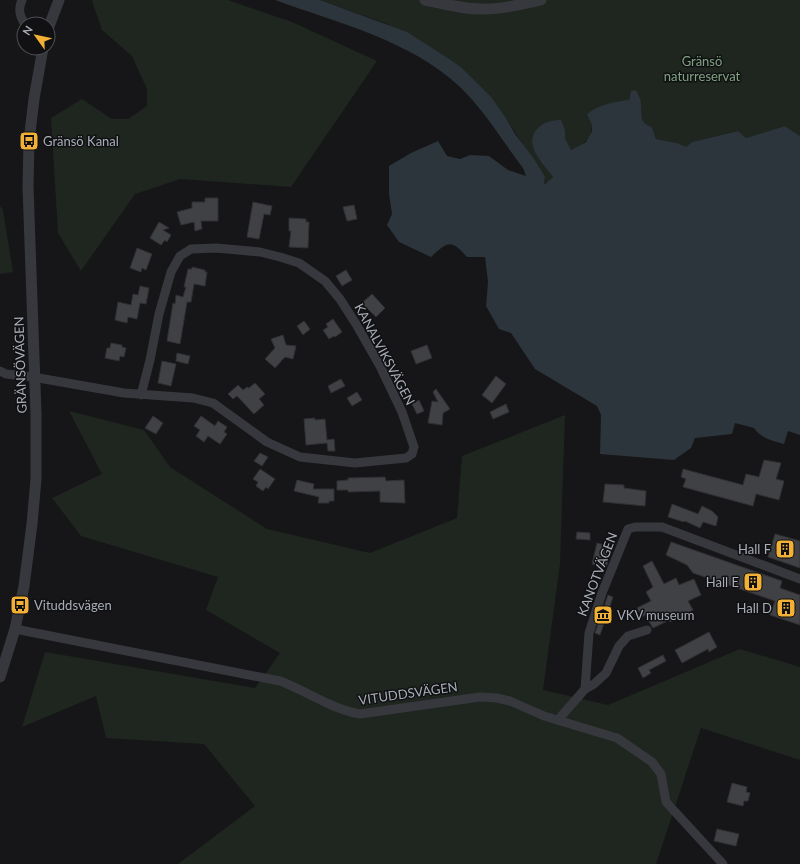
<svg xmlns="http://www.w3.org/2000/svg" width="800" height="864" viewBox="0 0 800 864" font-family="Lato,sans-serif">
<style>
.green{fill:#1e261f}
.water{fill:#2c353c}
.building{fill:#404145;stroke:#303034}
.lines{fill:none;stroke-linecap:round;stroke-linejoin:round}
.minor{stroke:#37383d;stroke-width:9}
.tertiary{stroke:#37383d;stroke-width:11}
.labels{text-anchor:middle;stroke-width:3;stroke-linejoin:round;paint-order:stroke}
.park-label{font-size:13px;fill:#7fa381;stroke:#111113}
.poi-label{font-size:13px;fill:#a8adb8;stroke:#111113;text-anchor:start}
.street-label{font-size:13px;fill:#a8adb8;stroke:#111113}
</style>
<rect width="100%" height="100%" fill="#161618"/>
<g class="green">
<path d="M93,0h135l64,22 85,39 -86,126 -111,-8 -45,15 -54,77 -23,-38 -7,-115 31,-19 30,20h16l19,-13v-17l-15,-33 -30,-26 -10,-29z"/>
<path d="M320,0h480v136l-15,-10 -39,12 -9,-7 -45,11 -6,6 -9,-5 -21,-4 -4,-12c-14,-5 -8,-12 -11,-24 -1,-4 -7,-8 -10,-12l-2,9 -37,25c-1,16 -9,19 -21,25l-6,-12v-8l-32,16c4,11 13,21 20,31l-8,7 -1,-1 1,-3 -39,-62 -16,-21 -29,-30 -74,-43z"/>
<path d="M0,206l3,4 10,62 -13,2z"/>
<path d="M69,411l75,19 26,37 97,62 103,24 87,-35 5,-62 103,-41 -5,149 -17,126 65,15 132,-56 60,18v93l-99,-32 -45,136h-478l77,-58 -51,-62 -98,-6 -10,-42 -74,31 23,-75 210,36 25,-35 -74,-43 12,-33 -137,-41 -29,-38 50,-24z"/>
</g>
<path class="water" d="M275,0h45l87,32 36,23 18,12 30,30 15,21 9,16 19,25 11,18 -1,6 1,1 8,-7c-10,-14 -31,-33 -15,-49 6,-6 14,-8 23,-8l4,10v8l6,12 15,-8 6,-11v-6l-5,-11c13,-10 26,-12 42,-14l2,-9 5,-1c2,4 4,8 5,13 2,12 -3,19 11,24l4,12 21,4 9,4 6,-5 46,-11 8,7 39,-12 15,10v299l-12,-4 -4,13c-11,-3 -24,-6 -30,-16l-19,-5 -3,11 -37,4 -4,10 -17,12 -74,-6 1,-39 -4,-9 -62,-37 -24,-36 -12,-4 -13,-23 2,-24 -3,-25h-18c-16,-18 -19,-16 -36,0l-32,-15 -12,-17 5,-11 -3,-20v-28l22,-13 27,-12 9,15 13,3 10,-4 19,1 19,14 18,6 -3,-8c-20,-26 -38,-57 -63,-81 -50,-47 -122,-64 -185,-87z"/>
<g class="building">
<path d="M205,198h13v23h-17l1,8 -7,2 -1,-9 -13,3 -4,-13 15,-4v-6h13z"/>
<path d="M253,202l19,4 -2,9 -6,-1 -5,25 -12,-2z"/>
<path d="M354,205l3,14 -10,2 -4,-14z"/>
<path d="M289,218l17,1v3h3l-1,26 -19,-1 2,-16h-2z"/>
<path d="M159,222l10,6 -6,2 8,5 -4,7 -2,-2 -4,5 -11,-7z"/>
<path d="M137,248l15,6 -6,16 -4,-2 -1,4 -11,-4z"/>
<path d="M192,267l13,3v2h2l-2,14 -11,-2 -3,18h-4l-7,42 -13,-3 6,-38 2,1 1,-9 7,2 3,-10h-2l4,-18h4z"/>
<path d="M346,270l6,10 -10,6 -6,-10z"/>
<path d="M140,286l9,2 -3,16 -6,-1 -3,16 -9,-2 -1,6 -12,-3 3,-18 13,3 2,-11 5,1z"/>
<path d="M372,294l13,14 -9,9 -14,-14z"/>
<path d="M333,319l9,13 -7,5 -1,-1 -5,3 -6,-9 5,-3 -2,-3z"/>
<path d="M304,321l6,8 -7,6 -6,-9z"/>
<path d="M283,335l3,10 10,1 -3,13 -8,-2 -10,11 -10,-9 10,-11 -4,-9z"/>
<path d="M111,343l11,2v2l4,1 -2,9 -4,-1 -1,5 -14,-3 2,-10h3z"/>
<path d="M427,345l5,13 -16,6 -5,-13z"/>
<path d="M177,353l13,3 -2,8 -12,-3z"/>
<path d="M162,361l14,3 -5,22 -13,-3z"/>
<path d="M496,376l10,8 -14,19 -10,-8z"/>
<path d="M341,379l4,7 -14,7 -3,-7z"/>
<path d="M255,383l10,11 -6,5 5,6 -10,9 -17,-18 -4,3 -5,-5 10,-9 5,5 4,-3 2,1z"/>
<path d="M436,389l14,20 -7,4 -1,12 -14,-2 4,-22 6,1 -5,-10z"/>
<path d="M357,392l5,8 -10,6 -5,-8z"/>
<path d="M419,400l5,11 -7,3 -5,-10z"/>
<path d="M506,404l3,8 -16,7 -3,-7z"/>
<path d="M153,416l10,7 -7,11 -11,-6z"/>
<path d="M201,416l14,10 3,-5 9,6 -3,5 3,2 -7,10 -12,-8 -4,6 -8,-6 4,-6 -6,-4z"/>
<path d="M315,418v2l10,-1 2,21 7,-1 1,12h-7l-1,-8 -21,2 -2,-26z"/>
<path d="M260,453l8,4 -6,9 -8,-5z"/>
<path d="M764,460l17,3 -5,16 8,2 -5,19 -23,-6 -3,12 -70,-19 3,-8 -5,-2 2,-8 60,16 3,-11 13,3z"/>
<path d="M260,469l15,10 -7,10 -2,-2 -3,4 -7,-5 2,-4 -5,-3z"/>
<path d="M385,477l1,4 18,-1 1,23 -25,-1v-11l-32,1v-2h-11v-9l11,-1v-2z"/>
<path d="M297,480l17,4 -1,5h21v12h-5v2h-11l1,-6 -25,-6z"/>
<path d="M605,484l19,1v3l22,3 -1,15 -42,-4z"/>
<path d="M672,504l26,10 4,-8 10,5 6,6 -2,9 -13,-4 -3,6 -15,-7 -1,1 -16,-5z"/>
<path d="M577,532l13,1v7l-14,-1z"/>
<path d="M775,534l25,7v27l-32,-11z"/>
<path d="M671,542l111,39 -2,7 20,7v30l-30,-10 5,-14 -82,-28 -6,-8 -21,-10z"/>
<path d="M597,543l15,4 -6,21 -14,-4z"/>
<path d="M652,561l12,23 12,-6 3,7 15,-6 7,16 -13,6 5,9 -23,12 -1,-2 -16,8 -8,-13 -3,2 -5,-9 14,-7 -5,-9 7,-5 -10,-21z"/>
<path d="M608,595l5,2 -13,38 -5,-2z"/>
<path d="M709,632l8,15 -8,5 -1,-3 -26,14 -7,-13z"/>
<path d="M663,655l3,6 -17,9 2,3 -8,5 -5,-10z"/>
<path d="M732,783l15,4 -1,5 4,1 -2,8h-4l-1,5 -16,-4z"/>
<path d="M717,829l22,5 -3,12 -22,-5z"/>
</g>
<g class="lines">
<g class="minor">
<path d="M22,0c-4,9 -3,16 3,24"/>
<path d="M0,371l6,3 27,3 91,16 69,5 20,5 54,39 33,15 55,6 51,-5 6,-4 2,-7 -12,-35 -22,-46 -24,-42 -16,-25 -15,-18 -26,-18 -19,-6 -20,-5 -44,-4 -25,1 -11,7 -9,16 -12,42 -9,46 -9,35"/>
<path d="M15,629l265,52c27,10 51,28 80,33l120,-17 17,1 13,3 34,15 73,22 35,24 9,12 5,28 57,62"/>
<path d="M585,689l9,-5 12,-11 13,-27 9,-10 19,-6"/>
<path d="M558,720l27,-31 4,-56 13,-40 26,-64 7,-2h27l138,52"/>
</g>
<g class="tertiary">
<path d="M425,0c20,4 41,10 61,9 18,0 37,-5 55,-9"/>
<path d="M48,29l11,-29"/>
<path d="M0,677l15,-48 9,-43 8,-62 4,-45v-65l-8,-228 1,-45 5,-42 9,-51"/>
</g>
</g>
<defs>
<g id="bus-square" transform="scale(1)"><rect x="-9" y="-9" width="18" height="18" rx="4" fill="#f2b134" stroke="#111113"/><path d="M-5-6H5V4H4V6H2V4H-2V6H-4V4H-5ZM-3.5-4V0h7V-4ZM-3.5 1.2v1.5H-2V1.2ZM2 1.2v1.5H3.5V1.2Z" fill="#111"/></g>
<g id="building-square" transform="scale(1)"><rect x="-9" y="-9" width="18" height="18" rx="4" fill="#f2b134" stroke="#111113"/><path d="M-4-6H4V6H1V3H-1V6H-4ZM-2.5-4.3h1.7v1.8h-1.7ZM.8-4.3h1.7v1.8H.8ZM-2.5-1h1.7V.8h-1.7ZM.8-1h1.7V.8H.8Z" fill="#111"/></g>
<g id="museum-square" transform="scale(1)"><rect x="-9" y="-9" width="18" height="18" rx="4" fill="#f2b134" stroke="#111113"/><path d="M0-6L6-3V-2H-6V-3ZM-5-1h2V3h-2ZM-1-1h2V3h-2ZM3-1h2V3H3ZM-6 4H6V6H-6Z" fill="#111"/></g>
</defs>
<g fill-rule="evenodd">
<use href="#bus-square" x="29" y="141"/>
<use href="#building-square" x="785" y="549"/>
<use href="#building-square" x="753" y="582"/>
<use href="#bus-square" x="20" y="605"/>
<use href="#building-square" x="786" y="608"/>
<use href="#museum-square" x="603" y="615"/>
</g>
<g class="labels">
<g class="park-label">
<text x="702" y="66">Gränsö<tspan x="702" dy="15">naturreservat</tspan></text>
</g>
<g class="poi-label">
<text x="43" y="146">Gränsö Kanal</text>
<text x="771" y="554" text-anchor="end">Hall F</text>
<text x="739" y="587" text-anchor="end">Hall E</text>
<text x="34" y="610">Vituddsvägen</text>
<text x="772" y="613" text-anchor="end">Hall D</text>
<text x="617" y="620">VKV museum</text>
</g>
<g class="street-label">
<text transform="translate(385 354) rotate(62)" y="5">KANALVIKSVÄGEN</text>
<text transform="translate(20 365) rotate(-92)" y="5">GRÄNSÖVÄGEN</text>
<text transform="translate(597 574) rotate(-69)" y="5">KANOTVÄGEN</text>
<text transform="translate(408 693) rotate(-8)" y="5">VITUDDSVÄGEN</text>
</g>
</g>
<g transform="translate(36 36) rotate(303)"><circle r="19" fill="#111113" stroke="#4d4f55"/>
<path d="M0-3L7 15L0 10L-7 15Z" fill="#f2b134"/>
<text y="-6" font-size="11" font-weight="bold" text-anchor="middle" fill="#a8adb8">N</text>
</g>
</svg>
